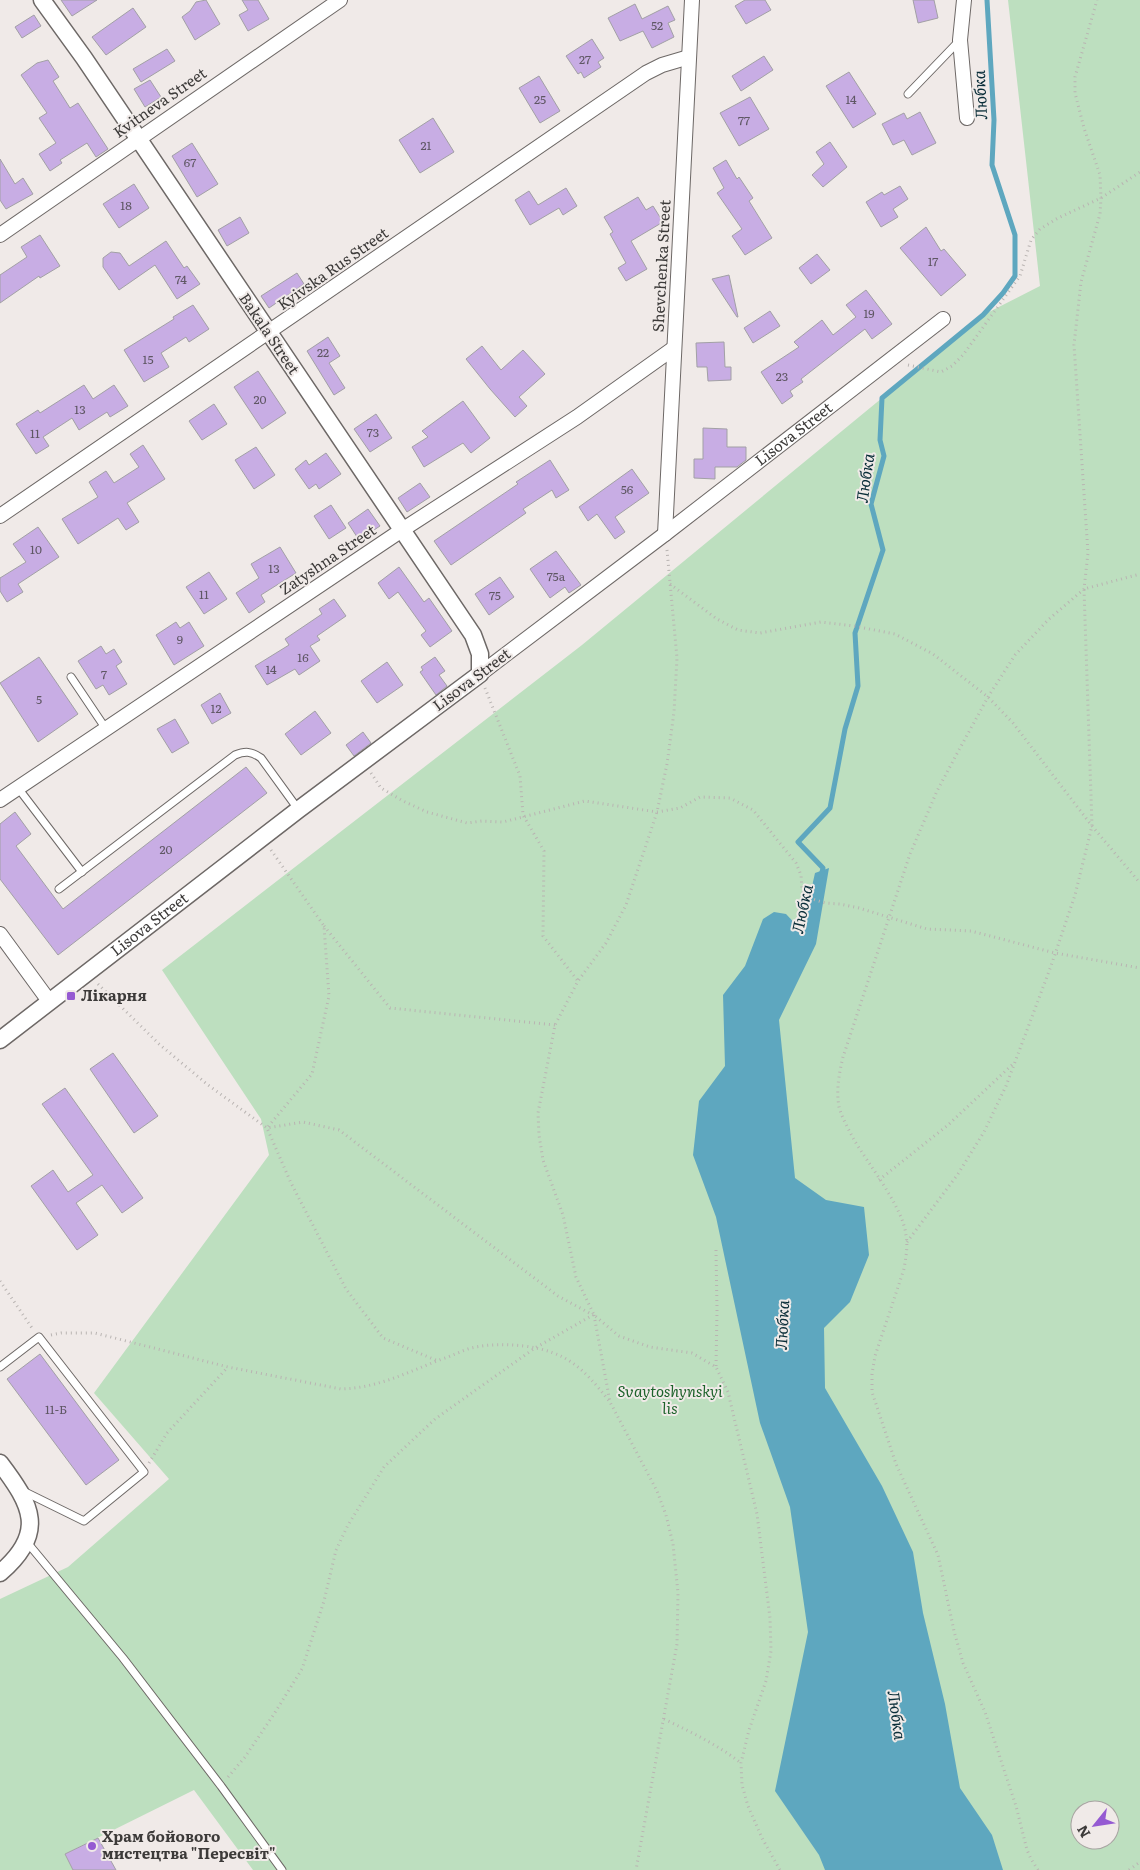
<svg xmlns="http://www.w3.org/2000/svg" width="1140" height="1870" viewBox="0 0 1140 1870" font-family="Literata,serif">
<style>
.green{fill:#bddfbf;fill-rule:evenodd}
.water{fill:#5ea7bf}
.lines{fill:none;stroke-linecap:round;stroke-linejoin:round}
.stream{stroke:#5ea7bf;stroke-width:5}
.building{fill:#c8ade4;stroke:#a2a0a5}
.service-casing{stroke:#6d6866;stroke-width:9}
.minor-casing{stroke:#6d6866;stroke-width:16}
.tertiary-casing{stroke:#6d6866;stroke-width:19}
.path{stroke:#b9b4b2;stroke-width:3;stroke-dasharray:1 4;stroke-linecap:butt}
.service{stroke:#fff;stroke-width:7}
.minor{stroke:#fff;stroke-width:14}
.tertiary{stroke:#fff;stroke-width:16}
.poi-dot{fill:#955ad2;stroke:#f0eae8;stroke-width:2}
.labels{text-anchor:middle;stroke-width:4;stroke-linejoin:round;paint-order:stroke}
.number-label{font-size:12px;fill:#5f5764}
.street-label{font-size:15px;fill:#3c3a39;stroke:#f0eae8}
.poi-label{font-size:15px;font-weight:bold;fill:#3c3a39;stroke:#f0eae8;text-anchor:start}
.park-label{font-size:15px;font-style:italic;fill:#1d632b;stroke:#f0eae8}
.water-label{font-size:16px;font-style:italic;fill:#0a2e39;stroke:#f0eae8}
</style>
<rect width="100%" height="100%" fill="#f0eae8"/>
<path class="green" d="M1008,0h132v1870h-887l-59,-80 -129,64 8,16h-73v-271l68,-32 101,-88 -75,-86 175,-238 -8,-36 -99,-149 420,-325 401,-330 57,-29zM1080,1810h30v30h-30z"/>
<path class="water" d="M829,868l-13,76 -37,76 16,158 31,22 38,7 5,48 -19,47 -26,26 1,60 57,98 31,66 10,61 22,91 15,84 32,47 11,35h-178l-6,-15 -44,-64 33,-159 -18,-125 -30,-84 -44,-206 -23,-62 6,-54 26,-35 -2,-71 22,-29 18,-47 11,-7 12,2 16,17 13,-58z"/>
<g class="lines">
<path class="stream" d="M821,876l2,-8 -25,-26 32,-34 15,-79 13,-43 -3,-53 28,-83 -12,-46 13,-48 -4,-16 2,-42 101,-83 20,-22 12,-17v-41l-23,-70 2,-45 -7,-120"/>
</g>
<g class="building">
<path d="M61,0h36l-25,16z"/>
<path d="M206,0l14,24 -25,16 -13,-23 8,-6 6,-9z"/>
<path d="M242,0h16l11,19 -21,12 -9,-16 9,-5z"/>
<path d="M745,0h20l6,10 -25,14 -11,-18z"/>
<path d="M913,0h21l4,18 -20,5z"/>
<path d="M635,4l7,15 26,-13 7,14 -7,3 6,14 -22,11 -9,-17 -23,10 -12,-23z"/>
<path d="M133,8l13,19 -40,28 -14,-18z"/>
<path d="M34,15l7,11 -19,12 -7,-11z"/>
<path d="M592,39l12,19 -6,4 3,5 -17,11 -3,-6 -3,2 -12,-18z"/>
<path d="M167,49l8,12 -34,21 -8,-13z"/>
<path d="M764,56l9,14 -32,21 -9,-15z"/>
<path d="M48,60l11,17 -6,4 17,27 8,-5 30,46 -12,8 -9,-14 -27,17 2,3 -12,8 -11,-17 17,-11 -17,-25 8,-5 -26,-38 16,-12z"/>
<path d="M849,72l27,42 -23,14 -27,-42z"/>
<path d="M539,76l21,35 -20,12 -21,-35z"/>
<path d="M150,80l11,17 -16,10 -11,-18z"/>
<path d="M750,97l19,32 -30,17 -19,-33z"/>
<path d="M920,112l16,31 -24,12 -8,-15 -11,5 -11,-21 22,-11 3,6z"/>
<path d="M433,118l21,34 -34,21 -21,-33z"/>
<path d="M830,142l17,25 -24,20 -11,-12 12,-11 -8,-12z"/>
<path d="M192,143l26,41 -21,13 -25,-41z"/>
<path d="M0,159l15,25 8,-6 10,16 -27,15 -6,-9z"/>
<path d="M726,160l11,19 2,-2 14,21 -4,3 23,37 -27,17 -13,-19 10,-7 -25,-36 7,-5 -11,-20z"/>
<path d="M134,184l15,24 -30,20 -16,-24z"/>
<path d="M900,186l8,13 -15,10 5,8 -17,10 -15,-25 16,-10 2,3z"/>
<path d="M566,188l11,18 -14,9 -4,-7 -29,17 -15,-25 14,-9 9,14z"/>
<path d="M638,197l8,13 7,-4 10,16 -32,19 16,28 -21,12 -8,-13 8,-5 -16,-29 3,-2 -9,-15z"/>
<path d="M240,217l9,16 -22,13 -9,-16z"/>
<path d="M926,227l15,24 3,-2 22,26 -25,21 -41,-48z"/>
<path d="M40,235l20,31 -20,12 -1,-2 -39,27v-28l27,-18 -6,-10z"/>
<path d="M166,241l18,27 3,-2 13,18 -23,15 -22,-34 -36,25 -16,-23v-9l8,-6 9,1 9,13z"/>
<path d="M817,254l13,16 -19,14 -12,-16z"/>
<path d="M297,273l7,11 -35,24 -8,-12z"/>
<path d="M729,275l9,42h-1l-25,-38z"/>
<path d="M866,290l26,34 -20,15 -7,-10 -64,50 2,3 -13,9 3,5 -11,8 -21,-32 38,-25 -5,-5 28,-22 11,15 23,-18 -10,-12z"/>
<path d="M193,305l16,24 -20,13 -3,-5 -25,16 8,14 -25,15 -20,-32 50,-31 -1,-2z"/>
<path d="M770,311l10,15 -27,17 -9,-15z"/>
<path d="M328,337l12,19 -11,7 16,25 -11,7 -27,-44z"/>
<path d="M724,342l1,25h6v13l-23,1 -1,-14h-10l-1,-24z"/>
<path d="M482,346l19,24 22,-20 22,24 -26,23 8,9 -12,11 -25,-28 -24,-30z"/>
<path d="M258,371l28,42 -24,16 -28,-42z"/>
<path d="M84,385l9,14 21,-14 14,21 -18,11 -3,-5 -28,18 -7,-12 -29,19 6,9 -13,8 -20,-30 22,-14 2,3z"/>
<path d="M463,401l27,37 -19,15 -8,-10 -39,24 -12,-20 16,-10 -6,-6z"/>
<path d="M214,404l13,20 -25,16 -13,-19z"/>
<path d="M376,414l16,24 -22,14 -16,-23z"/>
<path d="M703,428l24,1v18h19v13l-9,7h-22v12l-21,-1v-19h9z"/>
<path d="M143,445l22,34 -38,24 12,19 -13,8 -8,-12 -40,26 -16,-25 36,-22 -9,-15 17,-11 8,12 25,-16 -9,-13z"/>
<path d="M256,447l19,28 -21,14 -19,-29z"/>
<path d="M326,453l15,21 -22,15 -3,-5 -7,5 -14,-20 11,-9 3,5z"/>
<path d="M550,460l19,30 -13,8 -4,-8 -29,19 3,4 -75,52 -17,-24 84,-57 -2,-2z"/>
<path d="M632,469l17,24 -34,24 10,15 -10,7 -18,-25 -9,7 -9,-14z"/>
<path d="M420,483l10,14 -23,15 -9,-14z"/>
<path d="M331,505l15,23 -17,11 -15,-23z"/>
<path d="M368,509l12,17 -21,14 -11,-17z"/>
<path d="M38,527l21,30 -41,27 5,8 -16,10 -7,-11v-13l26,-16 -13,-18z"/>
<path d="M280,547l16,26 -35,22 4,7 -16,11 -13,-20 23,-15 -8,-14z"/>
<path d="M556,551l25,34 -12,8 -4,-6 -15,11 -20,-29z"/>
<path d="M399,567l25,35 5,-4 23,33 -22,16 -9,-12 5,-4 -28,-39 -9,7 -11,-16z"/>
<path d="M209,572l18,27 -23,15 -18,-27z"/>
<path d="M500,577l14,20 -25,18 -14,-21z"/>
<path d="M334,599l12,17 -29,20 3,4 -10,6 10,15 -21,14 -4,-6 -28,16 -12,-19 34,-21 -4,-6 37,-25 -3,-5z"/>
<path d="M176,622l4,6 9,-6 15,24 -30,19 -18,-30z"/>
<path d="M101,646l5,8 8,-5 8,13 -6,4 11,18 -18,11 -6,-10 -7,4 -18,-28z"/>
<path d="M39,657l39,57 -40,28 -38,-59z"/>
<path d="M435,657l10,14 -6,4 8,11 -11,9 -16,-23 3,-2 -2,-3z"/>
<path d="M387,662l16,23 -26,18 -16,-22z"/>
<path d="M220,693l11,20 -19,11 -11,-19z"/>
<path d="M315,711l16,22 -30,22 -16,-21z"/>
<path d="M175,719l14,24 -17,10 -15,-24z"/>
<path d="M363,732l8,11 -17,13 -8,-11z"/>
<path d="M246,767l21,26 -209,162 -58,-76v-55l15,-12 16,22 -15,12 47,63z"/>
<path d="M113,1053l45,63 -24,17 -44,-64z"/>
<path d="M65,1088l78,110 -21,15 -20,-28 -26,18 22,32 -21,15 -46,-64 22,-16 15,22 25,-17 -51,-71z"/>
<path d="M40,1354l79,106 -33,25 -79,-106z"/>
<path d="M98,1838l18,32h-43l-8,-16z"/>
</g>
<g class="lines">
<g class="service-casing">
<g id="service">
<path d="M908,94l52,-54"/>
<path d="M71,677l35,52"/>
<path d="M18,788l64,84"/>
<path d="M59,889l176,-134c10,-4 16,-4 26,3l37,51"/>
<path d="M0,1367l39,-30 105,135 -60,49 -61,-30"/>
<path d="M26,1541l97,117 98,128 61,84"/>
</g>
</g>
<g class="minor-casing">
<g id="minor">
<path d="M964,0l-4,40 7,78"/>
<path d="M0,235l340,-235"/>
<path d="M0,516l646,-443 16,-8 27,-8"/>
<path d="M665,534l27,-534"/>
<path id="s1" d="M480,674l185,-140 278,-215"/>
<path d="M0,800l402,-270 175,-113 97,-69"/>
<path d="M0,934l49,67"/>
</g>
</g>
<g class="tertiary-casing">
<g id="tertiary">
<path id="s2" d="M0,1040l298,-230 182,-136v-20l-7,-19 -389,-577 -42,-58"/>
<path d="M0,1463c32,42 47,70 0,110"/>
</g>
</g>
<g class="path">
<path d="M908,365l33,7 11,-6 11,-11 57,-79 11,-36 9,-11 18,-11 43,-20 39,-26"/>
<path d="M667,550l10,108 -3,54 -7,52 -10,48 -31,93 -20,38 -28,38 -23,44 -17,88 1,22 4,25 20,55 13,62 18,38 25,21 31,11 42,6 24,14 12,25 29,122 13,104 1,33 -5,30 -17,49 -8,33 1,22 6,21 14,32 18,32"/>
<path d="M670,584l47,35 21,11 22,3 61,-11 33,4 41,8 38,20 55,43 25,26 79,103 48,57"/>
<path d="M485,688l35,88 3,39 21,36 -1,85 35,45"/>
<path d="M371,773l10,15 22,13 24,11 40,11 15,-2 21,1 82,-21 72,11 23,-4 20,-11 30,1 23,12 43,53 5,12 1,15 4,7 19,6 15,1 19,4 68,21 44,2 84,22 85,15"/>
<path d="M271,850l53,76 5,70 -17,78 -45,54 24,55 55,106 37,49 55,23"/>
<path d="M324,926l66,82 165,17"/>
<path d="M98,984l61,60 49,41 59,43 36,-6 36,8 219,166 35,19"/>
<path d="M879,1180l69,-55 66,-62"/>
<path d="M907,1242l51,-68 26,-42 22,-46 45,-120 24,-71 17,-69 -8,-237 56,-15"/>
<path d="M716,1250l1,60 -1,57"/>
<path d="M0,1281l32,47"/>
<path d="M594,1315l16,87 47,89 9,24 7,29 5,49 -1,51 -41,226"/>
<path d="M51,1335l10,-2h34l133,34 113,22c37,-1 67,-17 101,-30 10,-3 19,-8 29,-11 17,-4 35,-4 53,-2 44,6 59,22 86,56"/>
<path d="M149,1463l18,-30 61,-66"/>
<path d="M664,1719c27,13 54,26 77,44"/>
<path d="M228,1777l17,-20 29,-43 28,-45 22,-68 12,-51 12,-25 36,-58 51,-48 100,-71 58,-33"/>
<path d="M1038,1870l-7,-11 -4,-9 -11,-44 -31,-94 -22,-49 -9,-32 -16,-76 -42,-91 -24,-72v-18l3,-18 29,-87c2,-12 4,-23 2,-34 -3,-28 -38,-71 -53,-97 -5,-10 -11,-20 -14,-31 -3,-17 0,-33 4,-50l67,-203 27,-63 23,-43 28,-51 27,-42 33,-35 36,-31 4,-36 -14,-208 7,-63 19,-68 1,-16 -1,-23 -16,-47 -9,-35v-16l22,-77"/>
<path d="M1129,1870l11,-8"/>
</g>
<use href="#service" class="service"/>
<use href="#minor" class="minor"/>
<use href="#tertiary" class="tertiary"/>
</g>
<g class="poi-dot">
<rect x="66" y="991" width="10" height="10" rx="2.5"/>
<circle cx="92" cy="1846" r="5"/>
</g>
<g class="labels">
<g class="number-label">
<text x="657" y="30">52</text>
<text x="585" y="64">27</text>
<text x="540" y="104">25</text>
<text x="851" y="104">14</text>
<text x="744" y="125">77</text>
<text x="426" y="150">21</text>
<text x="190" y="167">67</text>
<text x="126" y="210">18</text>
<text x="933" y="266">17</text>
<text x="181" y="284">74</text>
<text x="869" y="318">19</text>
<text x="323" y="357">22</text>
<text x="148" y="364">15</text>
<text x="782" y="381">23</text>
<text x="260" y="404">20</text>
<text x="80" y="414">13</text>
<text x="373" y="437">73</text>
<text x="35" y="438">11</text>
<text x="627" y="494">56</text>
<text x="36" y="554">10</text>
<text x="274" y="573">13</text>
<text x="556" y="581">75а</text>
<text x="204" y="599">11</text>
<text x="495" y="600">75</text>
<text x="180" y="644">9</text>
<text x="303" y="662">16</text>
<text x="271" y="674">14</text>
<text x="104" y="679">7</text>
<text x="39" y="704">5</text>
<text x="216" y="713">12</text>
<text x="166" y="854">20</text>
<text x="56" y="1414">11-Б</text>
</g>
<g class="street-label">
<text transform="translate(160 103) rotate(-35)" y="5">Kvitneva Street</text>
<text transform="translate(662 266) rotate(-87)" y="5">Shevchenka Street</text>
<text transform="translate(333 269) rotate(-35)" y="5">Kyivska Rus Street</text>
<text transform="translate(269 334) rotate(56)" y="5">Bakala Street</text>
<text dy="5" stroke="none"><textPath href="#s1" startOffset="395">Lisova Street</textPath></text>
<text transform="translate(328 560) rotate(-34)" y="5">Zatyshna Street</text>
<text transform="translate(472 680) rotate(-37)" y="5">Lisova Street</text>
<text dy="5" stroke="none"><textPath href="#s2" startOffset="189">Lisova Street</textPath></text>
</g>
<g class="poi-label">
<text x="81" y="1001">Лікарня</text>
<text x="102" y="1842">Храм бойового<tspan x="102" dy="17">мистецтва "Пересвіт"</tspan></text>
</g>
<g class="park-label">
<text x="670" y="1397">Svaytoshynskyi<tspan x="670" dy="17">lis</tspan></text>
</g>
<g class="water-label">
<text transform="translate(980 95) rotate(-93)" y="6">Любка</text>
<text transform="translate(865 478) rotate(-82)" y="6">Любка</text>
<text transform="translate(802 909) rotate(-78)" y="6">Любка</text>
<text transform="translate(782 1325) rotate(-87)" y="6">Любка</text>
<text transform="translate(897 1715) rotate(82)" y="6">Любка</text>
</g>
</g>
<g transform="translate(1095 1825) rotate(240)"><circle r="24" fill="#f0eae8" stroke="#a8a4a2"/>
<path d="M0-4L9 19L0 12L-9 19Z" fill="#955ad2"/>
<text y="-8" font-size="14" font-weight="bold" text-anchor="middle" fill="#3c3a39">N</text>
</g>
</svg>
